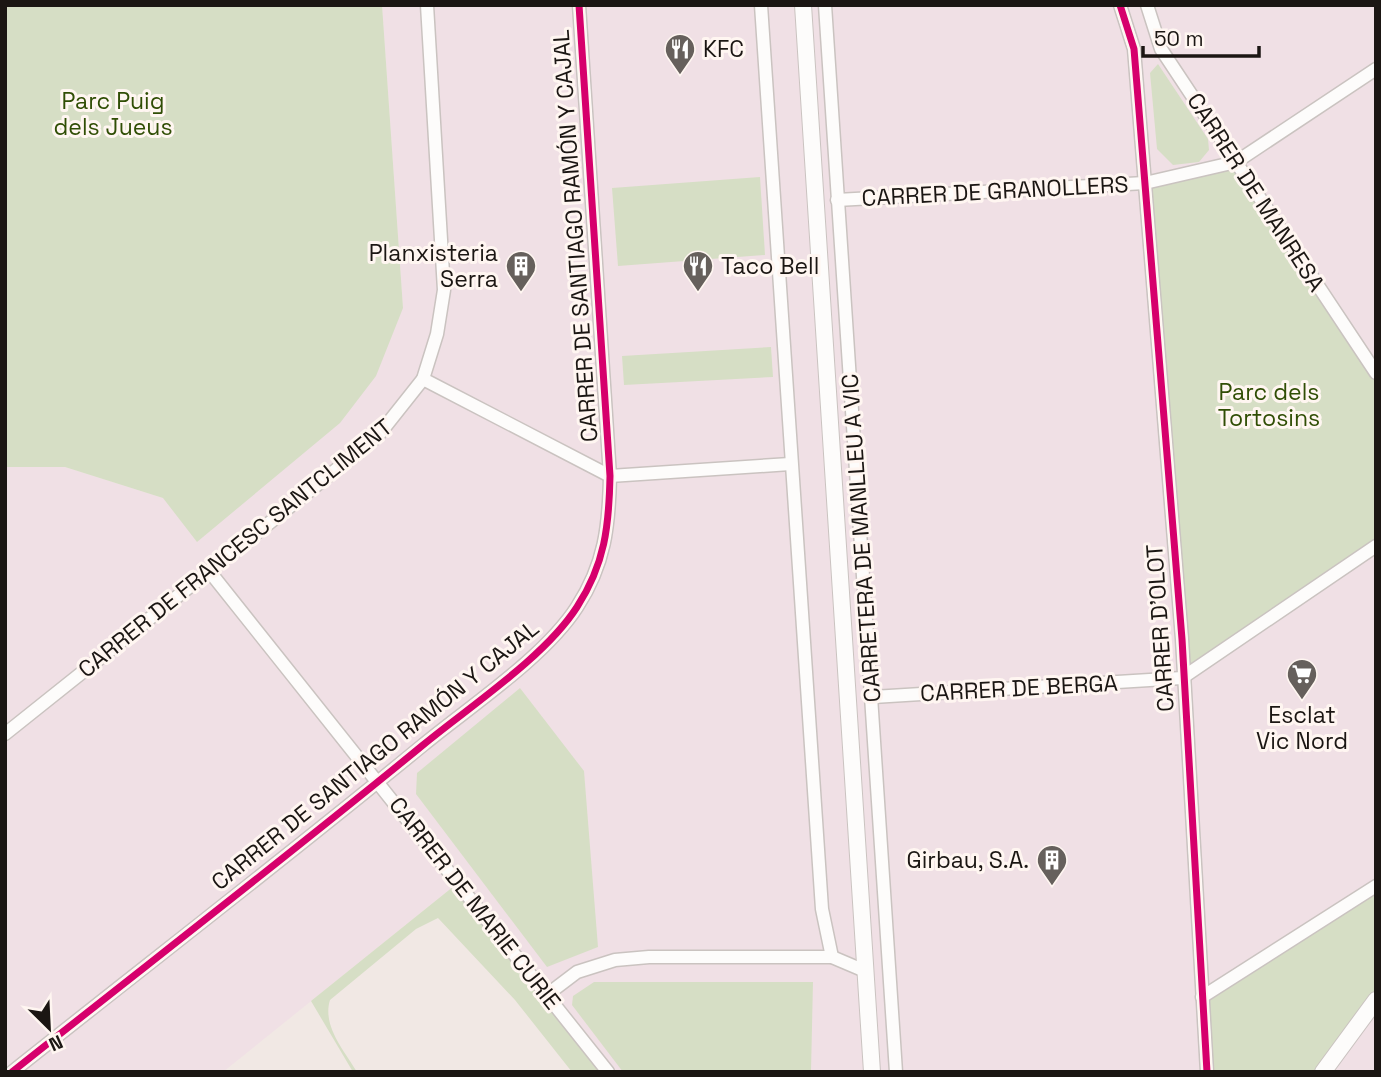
<svg xmlns="http://www.w3.org/2000/svg" width="1381" height="1077" viewBox="0 0 1381 1077" font-family="'Space Grotesk',sans-serif">
<style>
.industrial{fill:#f0e0e5}
.green{fill:#d6dec5}
.lines{fill:none;stroke-linecap:round;stroke-linejoin:round}
.minor-casing{stroke:#cac3c0;stroke-width:15}
.tertiary-casing{stroke:#cac3c0;stroke-width:18}
.minor{stroke:#fdfcfb;stroke-width:12}
.tertiary{stroke:#fdfcfb;stroke-width:16}
.cycleway-casing{stroke:#fff6f1;stroke-width:11}
.cycleway{stroke:#d6006c;stroke-width:7}
.labels{text-anchor:middle;stroke-width:6;stroke-linejoin:round;paint-order:stroke}
.poi-label{font-size:23px;fill:#1b1613;stroke:#fff6f1;text-anchor:start}
.park-label{font-size:23px;fill:#304e05;stroke:#fff6f1}
.street-label{font-size:23px;fill:#1b1613;stroke:#fff6f1}
</style>
<rect width="100%" height="100%" fill="#f1e8e4"/>
<path class="industrial" d="M382,5h994v1067h-777l-145,-186 -231,186h-218v-605h60l98,31 240,-190z"/>
<g class="green">
<path d="M5,5h377l21,303 -27,68 -36,47 -143,119 -34,-44 -98,-31h-60z"/>
<path d="M1158,64l50,75 1,11 -10,12 -26,3 -16,-16 -7,-76z"/>
<path d="M1236,162l140,211v173l-194,132 -37,-495z"/>
<path d="M760,177l5,78 -147,11 -6,-78z"/>
<path d="M771,347l2,30 -149,8 -2,-29z"/>
<path d="M520,688l64,83 14,176 -51,20 -131,-173 1,-21z"/>
<path d="M454,886l145,186h-27l-57,-72 -77,-82 -22,11 -86,71c-8,26 14,50 27,72h-4l-42,-71z"/>
<path d="M1376,886v114l-53,72h-116l-5,-75z"/>
<path d="M594,982h219l-2,90h-188l-51,-67 1,-9z"/>
</g>
<g class="lines">
<g class="minor-casing">
<g id="minor">
<path d="M761,5l61,904 10,48"/>
<path d="M825,5l71,1067"/>
<path d="M1120,5l14,44 48,590 25,433"/>
<path d="M1147,5l14,44 215,324"/>
<path d="M837,200l308,-17 91,-21 140,-93"/>
<path d="M423,379l187,97 180,-12"/>
<path d="M210,572l398,500"/>
<path d="M873,697l309,-19 194,-132"/>
<path d="M5,734l372,-297 46,-58 14,-45 7,-44 -17,-285"/>
<path d="M548,994l29,-22 38,-12 34,-3h183l33,14"/>
<path d="M1202,997l174,-111"/>
<path d="M12,1072c137,-109 276,-216 411,-327 46,-38 122,-88 154,-138 28,-43 32,-81 33,-131l-31,-471"/>
</g>
</g>
<g class="tertiary-casing">
<g id="tertiary">
<path d="M803,5l69,1067"/>
<path d="M1323,1072l53,-72"/>
</g>
</g>
<use href="#minor" class="minor"/>
<use href="#tertiary" class="tertiary"/>
<g class="cycleway-casing">
<g id="cycleway">
<path d="M1120,5l14,44 48,590 25,433"/>
<path d="M12,1072c137,-109 276,-216 411,-327 46,-38 122,-88 154,-138 28,-43 32,-81 33,-131l-31,-471"/>
</g>
</g>
<use href="#cycleway" class="cycleway"/>
</g>
<defs>
<g id="restaurant-pin" transform="scale(1.575)"><path d="M0 17L-7.5 6A9.5 9.5 0 1 1 7.5 6Z" fill="#66605c" stroke="#fff6f1"/><path d="M-5-6h1v4h1v-4h1v4h1v-4h1v5L-1.5 .5V6h-2V.5L-5-1ZM5-6V6H3V1.5H1.5Q1.5-4 5-6Z" fill="#fff"/></g>
<g id="building-pin" transform="scale(1.575)"><path d="M0 17L-7.5 6A9.5 9.5 0 1 1 7.5 6Z" fill="#66605c" stroke="#fff6f1"/><path d="M-4-6H4V6H1V3H-1V6H-4ZM-2.5-4.3h1.7v1.8h-1.7ZM.8-4.3h1.7v1.8H.8ZM-2.5-1h1.7V.8h-1.7ZM.8-1h1.7V.8H.8Z" fill="#fff"/></g>
<g id="supermarket-pin" transform="scale(1.575)"><path d="M0 17L-7.5 6A9.5 9.5 0 1 1 7.5 6Z" fill="#66605c" stroke="#fff6f1"/><path d="M-6-5.5h2.5l.6 2H6L4.5 2H-2.5L-4.4-4H-6ZM-1.5 3.2a1.3 1.3 0 1 0 .1 0ZM3 3.2a1.3 1.3 0 1 0 .1 0Z" fill="#fff"/></g>
</defs>
<g fill-rule="evenodd">
<use href="#restaurant-pin" x="680" y="49"/>
<use href="#building-pin" x="521" y="266"/>
<use href="#restaurant-pin" x="698" y="266"/>
<use href="#supermarket-pin" x="1302" y="674"/>
<use href="#building-pin" x="1052" y="860"/>
</g>
<g class="labels">
<g class="poi-label">
<text x="703" y="57">KFC</text>
<text x="498" y="261" text-anchor="end">Planxisteria<tspan x="498" dy="26">Serra</tspan></text>
<text x="721" y="274">Taco Bell</text>
<text x="1302" y="723" text-anchor="middle">Esclat<tspan x="1302" dy="26">Vic Nord</tspan></text>
<text x="1029" y="868" text-anchor="end">Girbau, S.A.</text>
</g>
<g class="park-label">
<text x="113" y="109">Parc Puig<tspan x="113" dy="26">dels Jueus</tspan></text>
<text x="1269" y="400">Parc dels<tspan x="1269" dy="26">Tortosins</tspan></text>
</g>
<g class="street-label">
<text transform="translate(995 191) rotate(-3)" y="8">CARRER DE GRANOLLERS</text>
<text transform="translate(1256 192) rotate(57)" y="8">CARRER DE MANRESA</text>
<text transform="translate(575 236) rotate(-94)" y="8">CARRER DE SANTIAGO RAMÓN Y CAJAL</text>
<text transform="translate(861 538) rotate(-94)" y="8">CARRETERA DE MANLLEU A VIC</text>
<text transform="translate(235 548) rotate(-39)" y="8">CARRER DE FRANCESC SANTCLIMENT</text>
<text transform="translate(1160 628) rotate(-94)" y="8">CARRER D'OLOT</text>
<text transform="translate(1019 688) rotate(-3)" y="8">CARRER DE BERGA</text>
<text transform="translate(375 755) rotate(-39)" y="8">CARRER DE SANTIAGO RAMÓN Y CAJAL</text>
<text transform="translate(475 903) rotate(52)" y="8">CARRER DE MARIE CURIE</text>
</g>
</g>
<rect width="1381" height="1077" fill="none" stroke="#1b1613" stroke-width="14"/>
<g transform="translate(49 1028) rotate(156)" stroke="#fff6f1" stroke-width="5" paint-order="stroke">
<path d="M0-5L12 26L0 18L-12 26Z" fill="#1b1613"/>
<text y="-10" font-size="19" font-weight="bold" text-anchor="middle" fill="#1b1613">N</text>
</g>
<path d="M1143 46v10h116v-10" fill="none" stroke="#1b1613" stroke-width="3.5"/>
<text x="1154" y="46" font-size="21" fill="#1b1613" stroke="#fff6f1" stroke-width="5" paint-order="stroke">50 m</text>
</svg>
